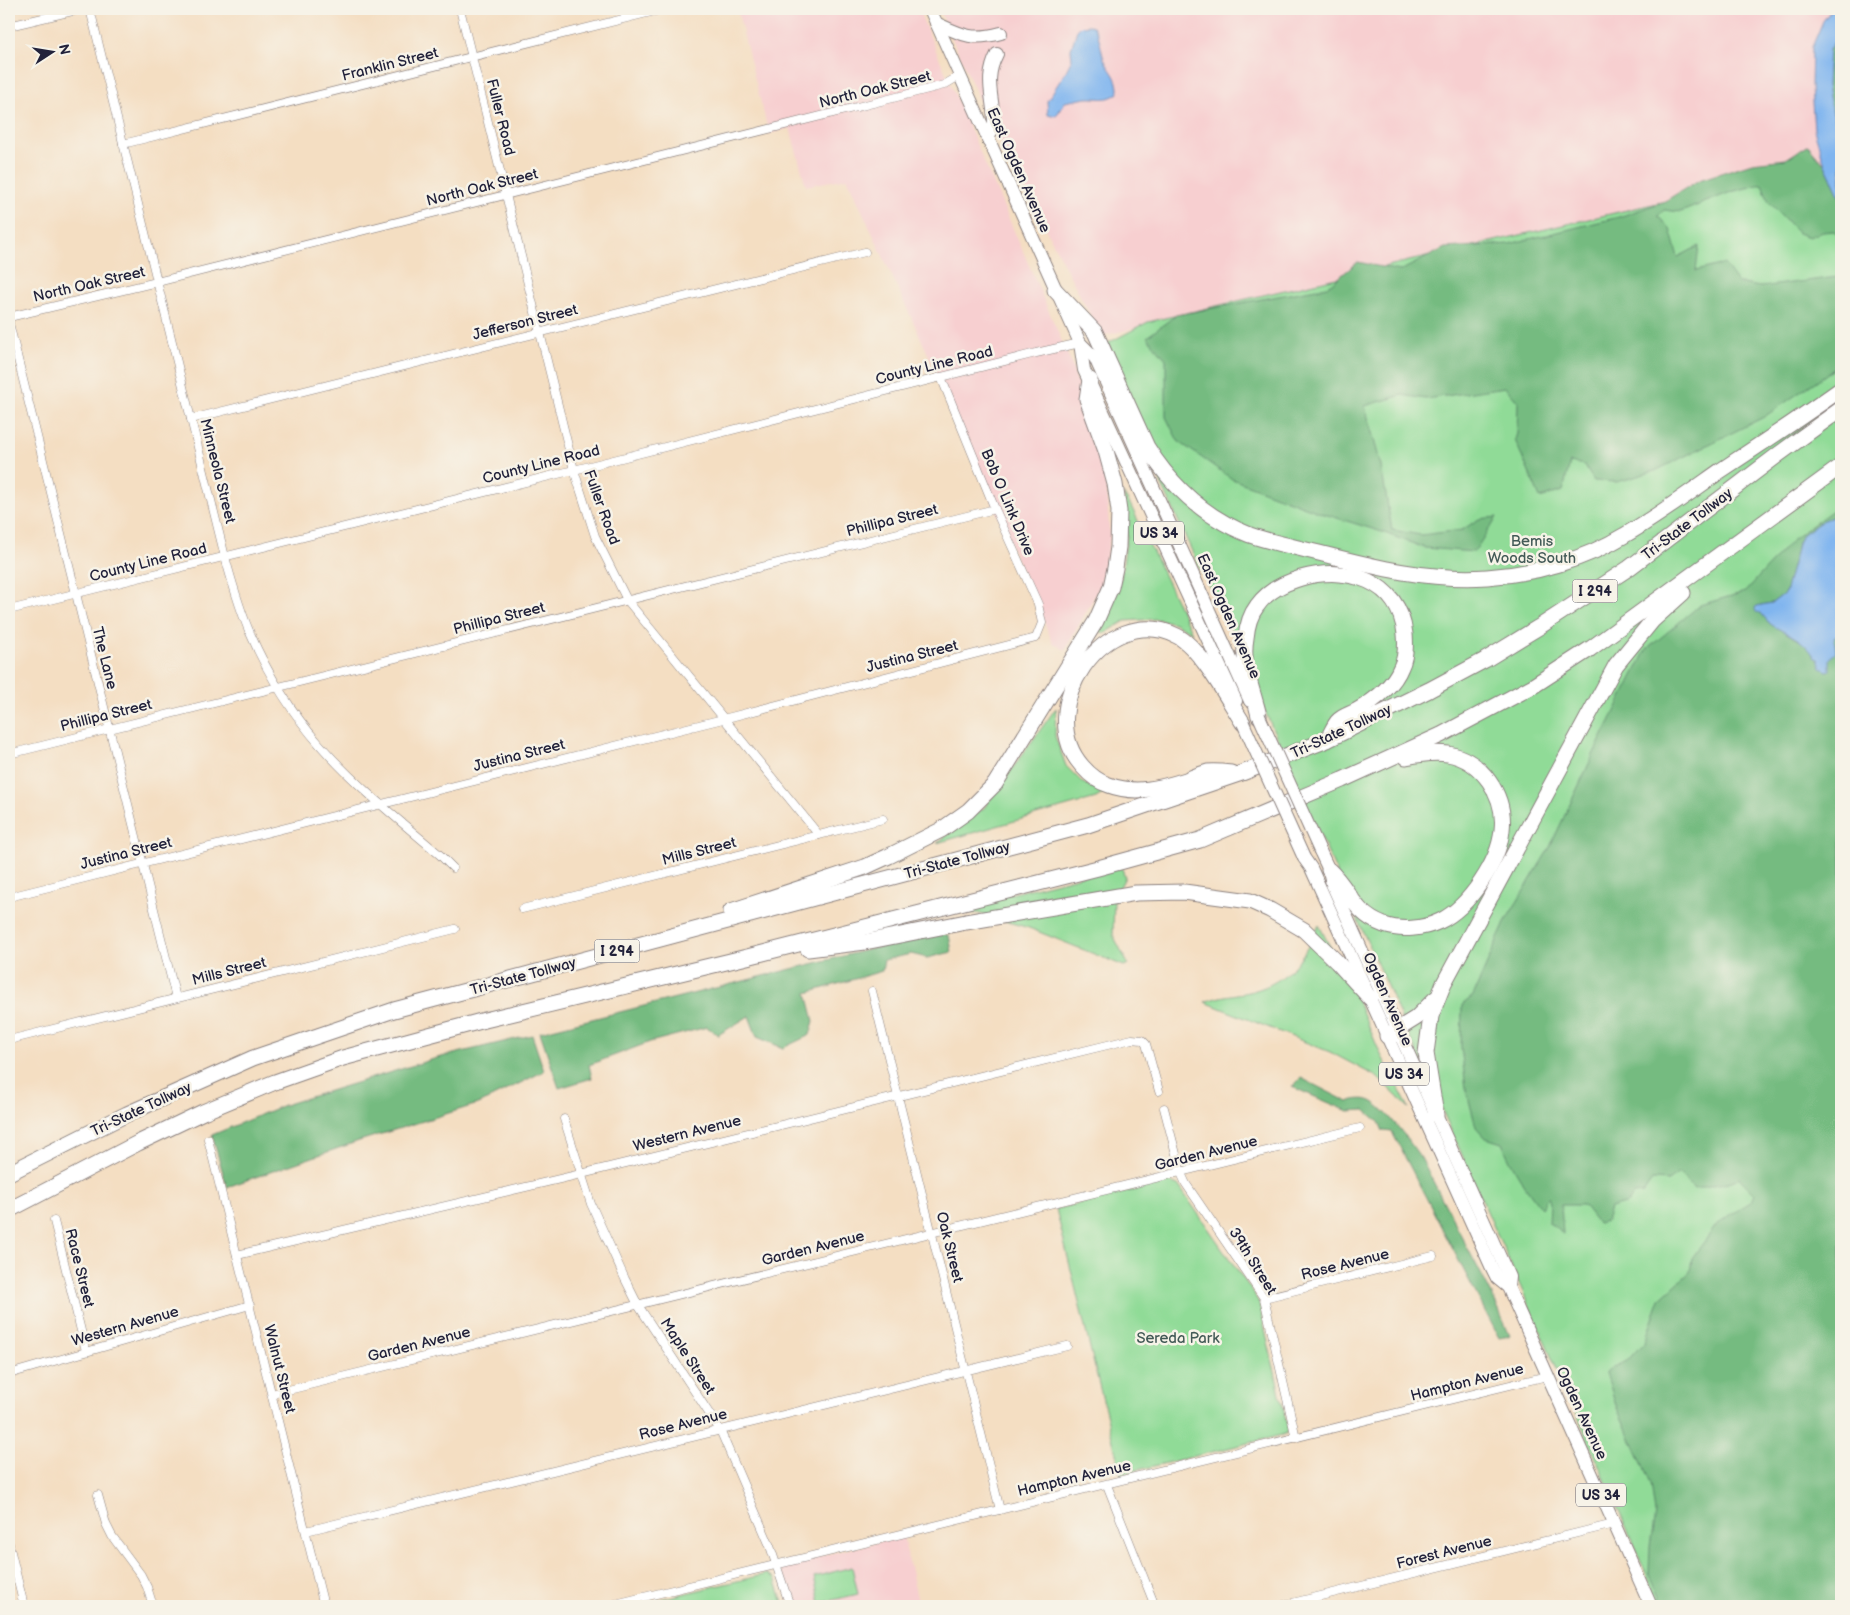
<svg xmlns="http://www.w3.org/2000/svg" width="1850" height="1615" viewBox="0 0 1850 1615" font-family="'Balsamiq Sans',sans-serif">
<style>
.built{fill:#f7cfd0}
.green{fill:#90db97;stroke:#597e69}
.forest{fill:#74bb80;stroke:#4b6e5e}
.water{fill:#80b5ef;stroke:#516c95}
.lines{fill:none;stroke-linecap:round;stroke-linejoin:round}
.street-casing{stroke:#8b807e;stroke-width:9}
.primary-casing{stroke:#8b807e;stroke-width:14}
.highway-casing{stroke:#8b807e;stroke-width:17}
.street{stroke:#fff;stroke-width:8}
.primary{stroke:#fff;stroke-width:12}
.highway{stroke:#fff;stroke-width:15}
.primary-bridge-casing{stroke:#8b807e;stroke-width:14;stroke-linecap:butt}
.primary-bridge{stroke:#fff;stroke-width:12}
.labels{text-anchor:middle;stroke-width:5;stroke-linejoin:round;paint-order:stroke}
.shield{fill:#f7f3e8;stroke:#62616f;stroke-width:1}
.shield-label{font-size:14px;font-weight:bold;fill:#22223b}
.street-label{font-size:15px;fill:#22223b;stroke:#f7f3e8}
.park-label{font-size:15px;fill:#435a57;stroke:#f7f3e8}
</style>
<rect width="100%" height="100%" fill="#f7f3e8"/>
<filter id="ink" filterUnits="userSpaceOnUse"><feTurbulence type="fractalNoise" baseFrequency=".02" numOctaves="2"/><feDisplacementMap in="SourceGraphic" scale="10" xChannelSelector="R" yChannelSelector="G"/><feConvolveMatrix kernelMatrix="1 2 1 2 8 2 1 2 1" color-interpolation-filters="sRGB"/></filter>
<filter id="wash" filterUnits="userSpaceOnUse"><feTurbulence type="fractalNoise" baseFrequency=".0096" numOctaves="4" result="noise"/><feDisplacementMap in="SourceGraphic" scale="20" xChannelSelector="R" yChannelSelector="G"/><feGaussianBlur stdDeviation="1.12" result="paint"/><feColorMatrix in="noise" values="0 0 0 0 0 0 0 0 0 0 0 0 0 0 0 0 0 1.4 0 .05"/><feComposite in="paint" operator="in"/></filter>
<g filter="url(#wash)">
<rect width="100%" height="100%" fill="#f4dec2"/>
<g class="built">
<path d="M737,9h181l152,351 22,66 14,58 4,55 -9,46 -36,65 -12,-7 -125,-289 -81,-176 -41,8 -16,-58 -21,6z"/>
<path d="M939,9h893l-9,12 2,143 -649,155 -75,17 -119,-230z"/>
<path d="M903,1536l16,70h-127l-13,-40z"/>
</g>
<g class="green">
<path d="M1841,160v1446h-181l-94,-217 -310,-698 -22,-56 -34,-66 -38,-84 -54,-142 40,-21z"/>
<path d="M1124,495l6,9 62,129 -17,-10 -19,-4 -31,2 -21,13 -5,-4 22,-52 6,-42z"/>
<path d="M1056,708l-1,28 11,30 17,17 21,10 -8,5 -159,45 47,-35z"/>
<path d="M1121,866l4,11 -11,22 -1,36 15,29 -4,2 -95,-38 -52,-15 -38,-1z"/>
<path d="M1319,925l41,81 20,47 29,55 -32,-31 -47,-25 -125,-50c15,-7 32,-7 48,-11 36,-10 51,-34 66,-66z"/>
<path d="M1170,1182l8,3 76,109 5,9 29,126 -1,4 -5,2 -161,39 -65,-265z"/>
<path d="M852,1567l6,27 -38,9 -6,-26z"/>
<path d="M767,1574l8,4 9,28h-153z"/>
</g>
<g class="forest">
<path d="M1841,33v16l-2,2 2,21v68l-10,-34 -4,-20 2,-37z"/>
<path d="M1808,145l17,20 16,34v39l-7,-7 -11,1 -14,5 -11,-4 -29,-31 -7,-18 -31,8 -50,20 -17,-2 -6,6 12,13 8,28 21,-11 -3,25 28,-7 14,19 22,4 77,-10 4,4v83l-77,53 -109,54 -38,11 -23,-1 -10,-16 -14,-3 -7,29 -23,7 -25,-58 2,-7 1,-31 -13,-15 -79,12 -24,-4 -37,11 16,60 11,64 29,5 41,-5 17,-11 18,-2 -23,35 -49,-4 -46,-17 -58,-18 -89,-34 -54,-38 -12,-24v-58l-19,-22 29,-22 151,-28 31,-25 42,9 45,-23 64,-4 110,-27 46,-16 34,-21 53,-17 34,-4z"/>
<path d="M1841,504v15l-6,-3 -13,5 -20,14 -4,8 -2,10 -11,40 -13,10 -16,3 13,17 33,19 8,7 5,9 15,1 3,-21 8,-7v975h-176l-16,-33 1,-27 5,-32 -4,-31 -34,-75 -11,-35 7,-6 14,-6 18,-20 15,-42 30,-27 2,-14 26,-35 34,-22 3,-7 -16,-16 -10,4 -35,7 -15,-16 -10,8 -17,-1 -9,13 -9,1 -6,9 -18,5 -4,13 -9,2 -14,-18h-22l2,29 -14,-11 1,-20 -2,-6 -7,11c-16,-21 -29,-40 -39,-65l-16,-5 -10,-11 -10,-38 -5,-42 1,-42 11,-9 32,-74 44,-73 44,-94 53,-105 54,-45 45,-13 47,-52z"/>
<path d="M931,934l18,1 3,17 -25,6 -16,-4 -27,6 -2,11 -75,22 7,28 -4,14 -27,13 -26,-11 -8,-21 -31,19 -11,-8 -57,15 -61,23 3,13 -33,10 -19,-56z"/>
<path d="M532,1035l12,36 -63,32 -122,38 -132,46 -15,-52 72,-30 153,-47z"/>
<path d="M1301,1078l47,24c7,-3 16,-4 23,-1 16,8 40,43 50,57l71,137 18,41 -11,2 -107,-206 -9,-1 -4,-9 -14,-12 -17,1 -56,-24z"/>
</g>
<g class="water">
<path d="M1832,9h9v24l-12,16 -2,37 4,20 10,34v59l-16,-34 -11,-35 -3,-43 1,-40 11,-26z"/>
<path d="M1089,25l4,1c7,10 7,19 10,30 5,15 16,19 15,37 -11,9 -19,4 -32,5 -7,1 -14,3 -21,4l-9,14 -8,-2 -1,-13 18,-28 7,-14 -1,-10 6,-19 4,-4z"/>
<path d="M1835,516l6,3v112l-7,7 2,13 -6,8v11l-3,1 -6,-3 -3,-9 -3,-1c-10,-18 -23,-22 -40,-31 -6,-3 -10,-9 -14,-14l-5,-1 -1,-3 1,-3 16,-3 13,-10 11,-40 2,-10 4,-8 20,-14z"/>
</g>
</g>
<g filter="url(#ink)">
<g class="lines">
<g class="street-casing">
<g id="street">
<path d="M90,9l135,548c7,25 14,51 25,76 17,39 41,79 70,112 36,41 79,75 120,110l13,13"/>
<path d="M460,9l114,461 21,66 32,64 192,235"/>
<path d="M9,26l72,-17"/>
<path d="M123,144l540,-135"/>
<path d="M9,317l148,-35 728,-182 59,-15 15,-9"/>
<path d="M9,323l167,675"/>
<path d="M191,419l674,-167"/>
<path d="M9,610l565,-140 462,-117 44,-10"/>
<path d="M9,754l986,-245"/>
<path d="M9,897l714,-178 313,-81 6,-15 -4,-19 -43,-95 -54,-132"/>
<path d="M522,909l361,-90"/>
<path d="M872,991l128,519"/>
<path d="M9,1040l446,-111"/>
<path d="M1164,1108l17,65 5,11 78,114 32,140"/>
<path d="M564,1119l27,85 34,75 13,26 82,125 50,116 20,60"/>
<path d="M208,1139l116,467"/>
<path d="M54,1221l32,130"/>
<path d="M237,1255l344,-81 551,-135 10,1 4,4 13,47"/>
<path d="M1264,1298l169,-42"/>
<path d="M9,1374l241,-69"/>
<path d="M272,1394l1088,-266"/>
<path d="M1107,1485l48,121"/>
<path d="M98,1495l8,29 6,12 29,39 6,12 6,19"/>
<path d="M306,1531l761,-185"/>
<path d="M9,1544l15,62"/>
<path d="M607,1606l940,-230"/>
<path d="M1280,1606l334,-82"/>
</g>
</g>
<g class="primary-casing">
<g id="primary">
<path d="M930,9l150,334 4,27 152,331"/>
<path d="M936,23c26,12 36,18 65,10"/>
<path d="M988,140c2,-6 6,-13 6,-19 -1,-26 -10,-42 3,-67"/>
<path d="M1080,343l15,15 155,343"/>
<path d="M1320,851l9,19 3,14 177,393 -1,10"/>
<path d="M1304,858l7,10 181,400 5,10 11,9 143,319"/>
</g>
</g>
<g class="highway-casing">
<g id="highway">
<path d="M1055,290l40,42 52,115c25,40 59,71 103,88 23,8 46,12 69,18 55,14 110,28 168,24 47,-3 97,-17 138,-42 33,-19 64,-42 95,-64 41,-27 82,-54 121,-82"/>
<path d="M1259,716c-6,-27 -18,-50 -13,-78 1,-11 4,-23 11,-32 10,-15 27,-23 44,-28 46,-13 98,2 104,56 1,11 1,23 -4,33 -8,20 -27,34 -45,44 -6,3 -13,5 -17,9 -5,4 -8,14 -12,20"/>
<path d="M1231,773c-8,-1 -16,-2 -23,-1 -7,2 -15,5 -22,8 -25,8 -51,15 -77,5 -11,-3 -20,-11 -27,-19 -50,-57 23,-166 95,-130 24,12 51,64 66,87"/>
<path d="M1329,870c22,20 23,43 55,55 17,6 39,4 56,-4 29,-14 59,-59 62,-91 4,-34 -20,-70 -54,-76 -14,-2 -28,0 -42,3"/>
<path d="M731,911l134,-44 24,-11 52,-26 27,-19 27,-27 101,-163 15,-34 4,-19 3,-21 1,-36 -4,-27 -9,-33 -19,-52 3,-19"/>
<path d="M808,949l57,-7 101,-20 170,-29 48,-1 66,9 20,9 34,20 33,32 33,36"/>
<path d="M1387,1036l29,-18 19,-19"/>
<path d="M1436,1115l-10,-62 5,-37 13,-33 172,-318 36,-44 31,-28"/>
<path d="M9,1173l118,-59 126,-56 141,-48 694,-185 154,-52 85,-33 102,-50 56,-30 54,-33 90,-59 150,-114 62,-45"/>
<path d="M9,1210l129,-67 65,-31 72,-30 68,-24 142,-38 262,-63 351,-89 102,-28 142,-60 99,-45 92,-49 57,-37 251,-183"/>
</g>
</g>
<use href="#street" class="street"/>
<use href="#primary" class="primary"/>
<use href="#highway" class="highway"/>
<g class="primary-bridge-casing">
<g id="primary-bridge">
<path d="M1259,716l61,135"/>
<path d="M1243,723l61,135"/>
</g>
</g>
<use href="#primary-bridge" class="primary-bridge"/>
</g>
</g>
<g class="labels">
<g class="shield">
<rect x="1134" y="521.5" width="50" height="23" rx="4"/>
<rect x="1572.5" y="579.5" width="45" height="23" rx="4"/>
<rect x="594.5" y="939.5" width="45" height="23" rx="4"/>
<rect x="1379" y="1062.5" width="50" height="23" rx="4"/>
<rect x="1576" y="1483.5" width="50" height="23" rx="4"/>
</g>
<g class="shield-label">
<text x="1159" y="538">US 34</text>
<text x="1595" y="596">I 294</text>
<text x="617" y="956">I 294</text>
<text x="1404" y="1079">US 34</text>
<text x="1601" y="1500">US 34</text>
</g>
<g class="street-label">
<text transform="translate(390 64) rotate(-14)" y="5">Franklin Street</text>
<text transform="translate(875 89) rotate(-14)" y="5">North Oak Street</text>
<text transform="translate(501 117) rotate(76)" y="5">Fuller Road</text>
<text transform="translate(1019 170) rotate(66)" y="5">East Ogden Avenue</text>
<text transform="translate(482 187) rotate(-14)" y="5">North Oak Street</text>
<text transform="translate(89 284) rotate(-13)" y="5">North Oak Street</text>
<text transform="translate(525 322) rotate(-14)" y="5">Jefferson Street</text>
<text transform="translate(934 365) rotate(-14)" y="5">County Line Road</text>
<text transform="translate(541 464) rotate(-14)" y="5">County Line Road</text>
<text transform="translate(218 471) rotate(76)" y="5">Minneola Street</text>
<text transform="translate(1008 502) rotate(67)" y="5">Bob O Link Drive</text>
<text transform="translate(602 507) rotate(70)" y="5">Fuller Road</text>
<text transform="translate(892 520) rotate(-14)" y="5">Phillipa Street</text>
<text transform="translate(1687 524) rotate(-37)" y="5">Tri-State Tollway</text>
<text transform="translate(148 562) rotate(-14)" y="5">County Line Road</text>
<text transform="translate(1229 616) rotate(66)" y="5">East Ogden Avenue</text>
<text transform="translate(499 618) rotate(-14)" y="5">Phillipa Street</text>
<text transform="translate(912 656) rotate(-14)" y="5">Justina Street</text>
<text transform="translate(105 658) rotate(76)" y="5">The Lane</text>
<text transform="translate(106 715) rotate(-14)" y="5">Phillipa Street</text>
<text transform="translate(1341 731) rotate(-25)" y="5">Tri-State Tollway</text>
<text transform="translate(519 755) rotate(-14)" y="5">Justina Street</text>
<text transform="translate(699 851) rotate(-14)" y="5">Mills Street</text>
<text transform="translate(126 853) rotate(-14)" y="5">Justina Street</text>
<text transform="translate(957 860) rotate(-15)" y="5">Tri-State Tollway</text>
<text transform="translate(229 971) rotate(-14)" y="5">Mills Street</text>
<text transform="translate(523 976) rotate(-15)" y="5">Tri-State Tollway</text>
<text transform="translate(1388 999) rotate(66)" y="5">Ogden Avenue</text>
<text transform="translate(141 1109) rotate(-25)" y="5">Tri-State Tollway</text>
<text transform="translate(687 1133) rotate(-14)" y="5">Western Avenue</text>
<text transform="translate(1206 1153) rotate(-14)" y="5">Garden Avenue</text>
<text transform="translate(950 1247) rotate(76)" y="5">Oak Street</text>
<text transform="translate(813 1248) rotate(-14)" y="5">Garden Avenue</text>
<text transform="translate(1253 1261) rotate(58)" y="5">39th Street</text>
<text transform="translate(1345 1264) rotate(-14)" y="5">Rose Avenue</text>
<text transform="translate(80 1268) rotate(76)" y="5">Race Street</text>
<text transform="translate(125 1326) rotate(-16)" y="5">Western Avenue</text>
<text transform="translate(419 1344) rotate(-14)" y="5">Garden Avenue</text>
<text transform="translate(688 1356) rotate(57)" y="5">Maple Street</text>
<text transform="translate(280 1369) rotate(76)" y="5">Walnut Street</text>
<text transform="translate(1467 1382) rotate(-14)" y="5">Hampton Avenue</text>
<text transform="translate(1582 1413) rotate(65)" y="5">Ogden Avenue</text>
<text transform="translate(683 1424) rotate(-14)" y="5">Rose Avenue</text>
<text transform="translate(1074 1478) rotate(-13)" y="5">Hampton Avenue</text>
<text transform="translate(1444 1552) rotate(-14)" y="5">Forest Avenue</text>
</g>
<g class="park-label">
<text x="1532" y="546">Bemis<tspan x="1532" dy="17">Woods South</tspan></text>
<text x="1178" y="1343">Sereda Park</text>
</g>
</g>
<rect width="1850" height="1615" fill="none" stroke="#f7f3e8" stroke-width="30"/>
<g transform="translate(52 52) rotate(78)" stroke="#f7f3e8" stroke-width="4" paint-order="stroke">
<path d="M0-4L9 19L0 12L-9 19Z" fill="#22223b"/>
<text y="-8" font-size="14" font-weight="bold" text-anchor="middle" fill="#22223b">N</text>
</g>
</svg>
